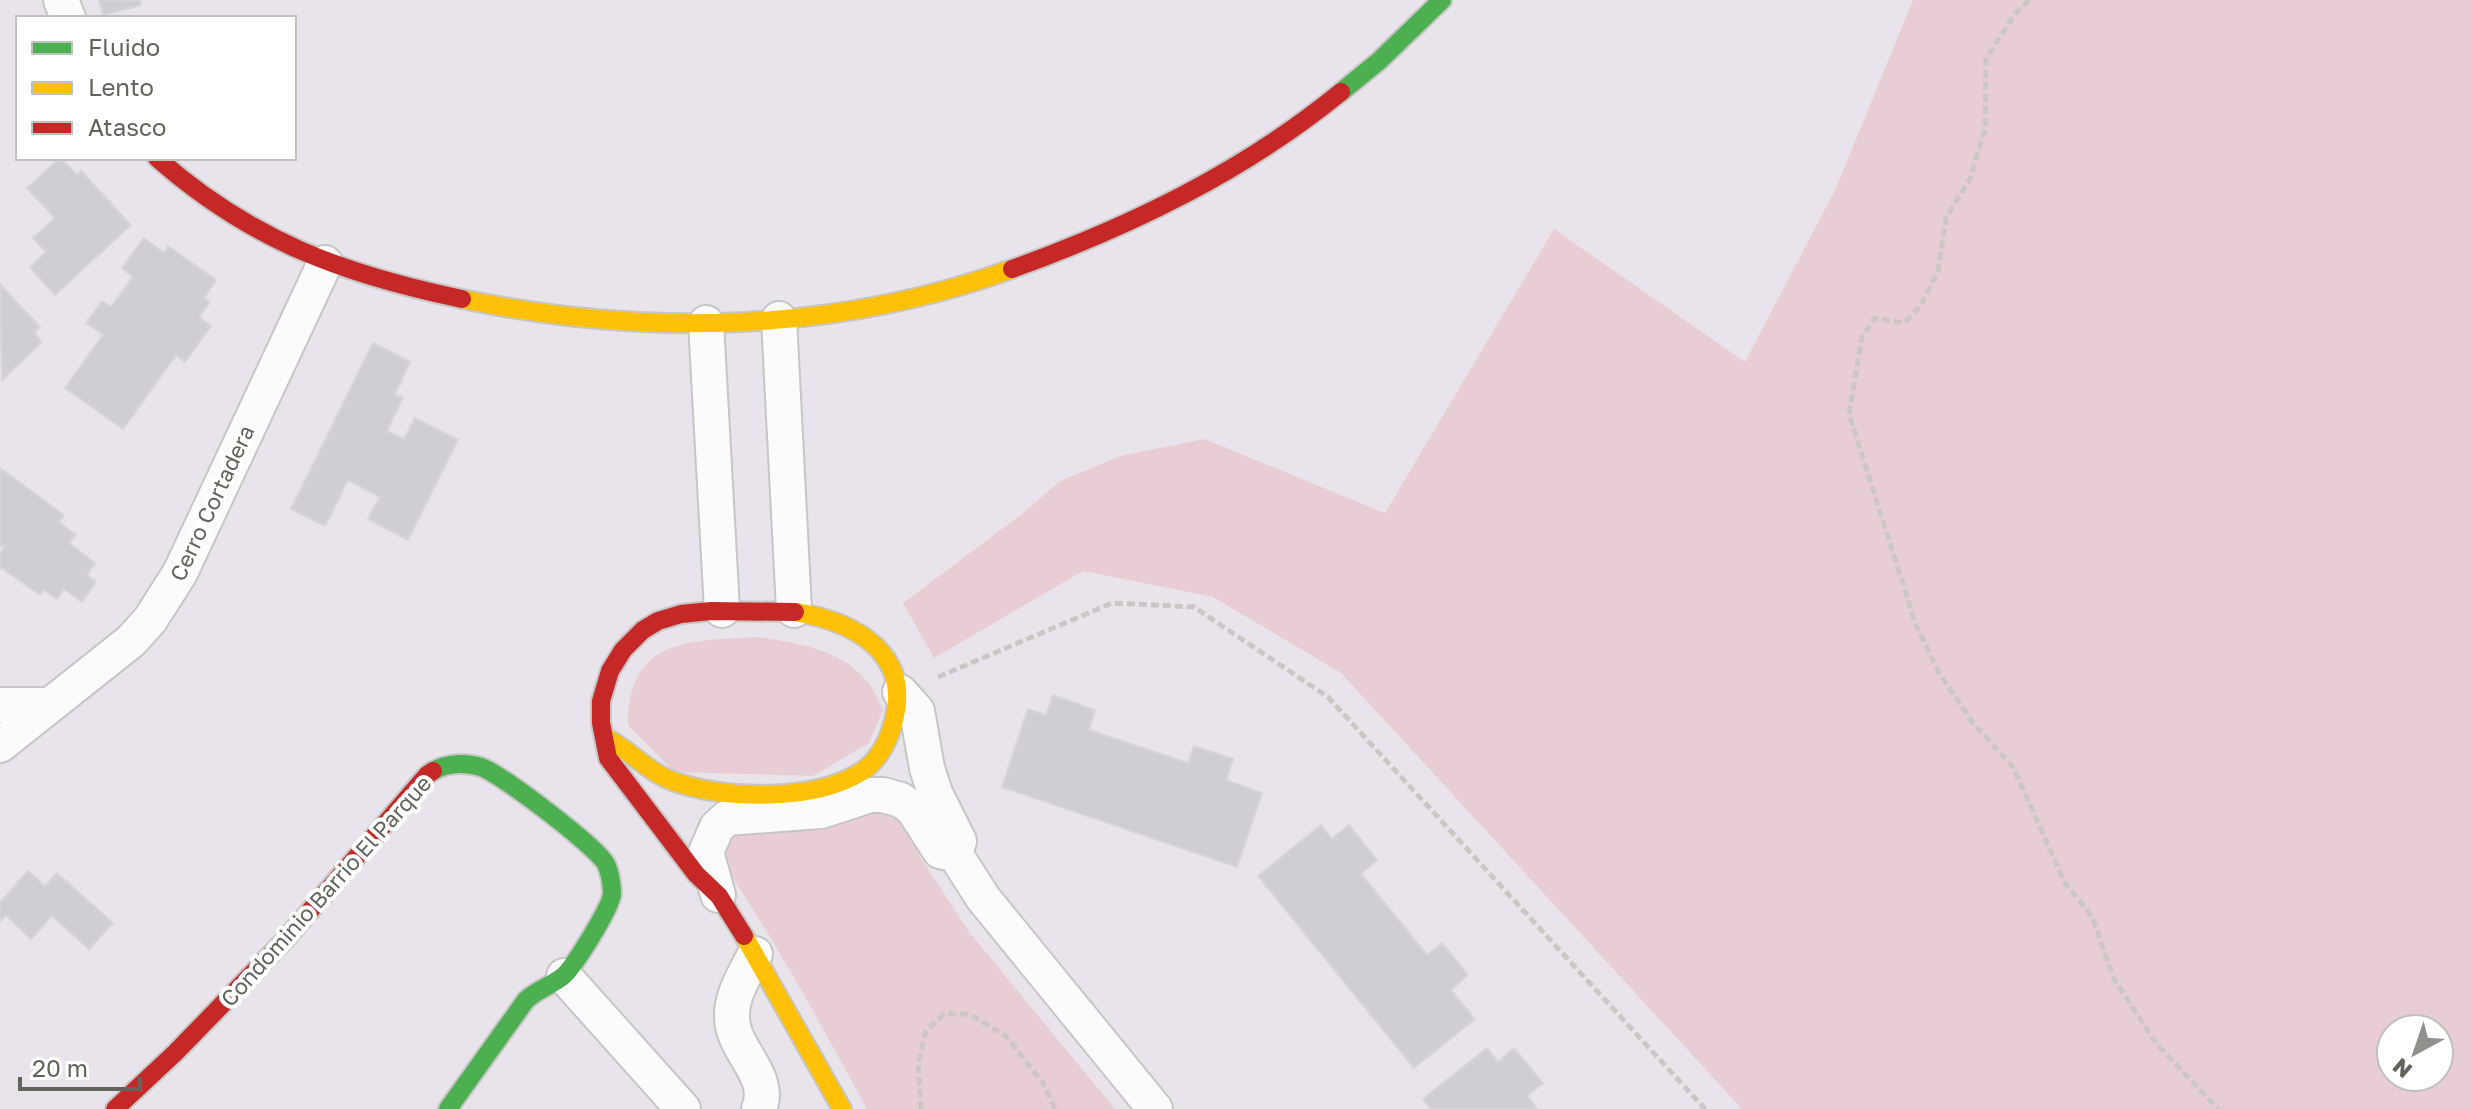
<svg xmlns="http://www.w3.org/2000/svg" width="2471" height="1109" viewBox="0 0 2471 1109" font-family="'Golos Text',sans-serif">
<style>
.green{fill:#e9cdd4;fill-rule:evenodd}
.building{fill:#d1ced3;stroke:#d8d4db;stroke-width:2}
.lines{fill:none;stroke-linecap:round;stroke-linejoin:round}
.street-casing{stroke:#c6c6c6;stroke-width:38}
.fast-casing{stroke:#c6c6c5;stroke-width:22}
.slow-casing{stroke:#c6c6c5;stroke-width:22}
.jam-casing{stroke:#c6c6c5;stroke-width:22}
.path{stroke:#cbc7c5;stroke-width:5;stroke-dasharray:8 4;stroke-linecap:butt}
.street{stroke:#fcfbfc;stroke-width:34}
.fast{stroke:#4caf50;stroke-width:18}
.slow{stroke:#ffc107;stroke-width:18}
.jam{stroke:#c62828;stroke-width:18}
.labels{text-anchor:middle;stroke-width:8;stroke-linejoin:round;paint-order:stroke}
.street-label{font-size:22px;fill:#60645a;stroke:#fff}
</style>
<rect width="100%" height="100%" fill="#e9e4ec"/>
<g class="green">
<path d="M1913,0h558v1109h-729l-401,-436 -128,-76 -130,-26 -149,87 -31,-55 120,-90 37,-32 60,-25 84,-17 181,74 169,-284 191,133 91,-174zM2391,1029h48v48h-48z"/>
<path d="M759,637c53,8 104,17 124,73l-14,33 -56,33 -139,-4 -46,-47c0,-88 62,-84 131,-88z"/>
<path d="M878,812l24,10 20,38 48,73 145,176h-248c-47,-87 -95,-174 -151,-256l10,-19 76,-3 55,-16z"/>
</g>
<g class="building">
<path d="M99,0h41l1,5 -38,10z"/>
<path d="M60,158l17,17 4,-4 50,54 -76,70 -25,-28 16,-15 -13,-14 22,-20 -28,-30z"/>
<path d="M144,238l20,15 4,-7 48,34 -12,18 6,4 -11,15 12,9 -26,36 -9,-7 -53,74 -58,-41 38,-53 -17,-12 16,-22 9,6 22,-30 -11,-9z"/>
<path d="M0,284l40,43 -6,6 8,9 -40,38z"/>
<path d="M373,343l37,19 -15,32 8,4 -16,33 17,8 11,-21 43,22 -50,100 -40,-21 12,-22 -32,-17 -23,46 -34,-17z"/>
<path d="M0,468l64,47 -5,7 17,13 -7,8 26,20 -8,12 9,7 -14,20 -18,-13 -7,10 -13,-9 -4,5 -40,-28v-13l5,-8h-5z"/>
<path d="M1053,695l42,15 -6,20 99,33 6,-17 39,13 -7,21 36,13 -25,74 -235,-80 26,-78 18,6z"/>
<path d="M1321,825l11,14 17,-14 28,35 -16,14 66,81 15,-12 26,32 -17,15 24,29 -61,49 -156,-192z"/>
<path d="M28,871l17,15 12,-13 56,50 -24,26 -37,-33 -21,23 -25,-24 -6,6v-19z"/>
<path d="M1487,1048l11,14 16,-14 29,35 -16,13 10,13h-106l-8,-10z"/>
</g>
<g class="lines">
<g class="street-casing">
<g id="street">
<path d="M61,0l7,18"/>
<path d="M779,319l15,291"/>
<path d="M706,323l16,287"/>
<path d="M900,692l17,19 10,57 8,25 24,48 -4,12"/>
<path d="M0,705h48"/>
<path d="M0,745l131,-104 19,-21 30,-47 145,-310"/>
<path d="M718,895l-12,-43 11,-25 10,-9 94,-7 49,-16h13l18,5 12,9 27,42 15,3 28,44 172,211"/>
<path d="M755,954c-9,19 -24,41 -23,63 0,34 41,58 27,92"/>
<path d="M564,976l119,133"/>
</g>
</g>
<g class="fast-casing">
<g id="fast">
<path d="M1341,92l38,-31 63,-61"/>
<path d="M433,771c14,-8 33,-9 48,-4 20,7 115,79 125,97 4,8 6,22 6,30 -1,13 -39,75 -50,83 -12,9 -25,13 -36,23l-78,109"/>
</g>
</g>
<g class="slow-casing">
<g id="slow">
<path d="M462,299c182,38 373,34 550,-30"/>
<path d="M608,739c24,13 41,34 67,43 51,17 139,20 186,-10 15,-9 26,-28 31,-45 23,-72 -35,-105 -97,-115"/>
<path d="M744,936l98,173"/>
</g>
</g>
<g class="jam-casing">
<g id="jam">
<path d="M157,158c93,82 185,116 305,141"/>
<path d="M1012,269c119,-43 231,-97 329,-177"/>
<path d="M744,936l-25,-40 -23,-22 -88,-116 -7,-35v-22l9,-30 13,-21 20,-20 15,-9 23,-7 30,-3 84,1"/>
<path d="M115,1109l60,-56 109,-112 143,-166 6,-4"/>
</g>
</g>
<g class="path">
<path d="M2029,0l-14,14 -29,45 -1,70 -15,50 -24,39 -8,53 -17,34 -17,18 -29,-5 -13,19 -13,77 67,211 23,48 34,50 40,44 52,116 27,33 22,63 42,64 62,66"/>
<path d="M938,677l174,-74 82,4 134,90 377,412"/>
<path d="M921,1109l-3,-45 8,-33 18,-17h25l37,22 37,47 12,26"/>
</g>
<use href="#street" class="street"/>
<use href="#fast" class="fast"/>
<use href="#slow" class="slow"/>
<use href="#jam" class="jam"/>
</g>
<g class="labels">
<g class="street-label">
<text transform="translate(212 503) rotate(-65)" y="8">Cerro Cortadera</text>
<text transform="translate(326 891) rotate(-48)" y="8">Condominio Barrio El Parque</text>
</g>
</g>
<rect x="16" y="16" width="280" height="144" fill="#ffffff" stroke="#bfc1bd" stroke-width="2"/>
<rect x="32" y="42" width="40" height="12" fill="#4caf50" stroke="#bfc1bd" stroke-width="2"/>
<text x="88" y="56" font-size="24" fill="#60645a">Fluido</text>
<rect x="32" y="82" width="40" height="12" fill="#ffc107" stroke="#bfc1bd" stroke-width="2"/>
<text x="88" y="96" font-size="24" fill="#60645a">Lento</text>
<rect x="32" y="122" width="40" height="12" fill="#c62828" stroke="#bfc1bd" stroke-width="2"/>
<text x="88" y="136" font-size="24" fill="#60645a">Atasco</text>
<g transform="translate(2415 1053) rotate(220)"><circle r="38" fill="#ffffff" stroke="#bfc1bd" stroke-width="2"/>
<path d="M0-6L14 30L0 20L-14 30Z" fill="#90918d"/>
<text y="-12" font-size="22" font-weight="bold" text-anchor="middle" fill="#60645a">N</text>
</g>
<path d="M20 1077v12h120v-12" fill="none" stroke="#60645a" stroke-width="4"/>
<text x="32" y="1077" font-size="24" fill="#60645a" stroke="#ffffff" stroke-width="6" paint-order="stroke">20 m</text>
</svg>
